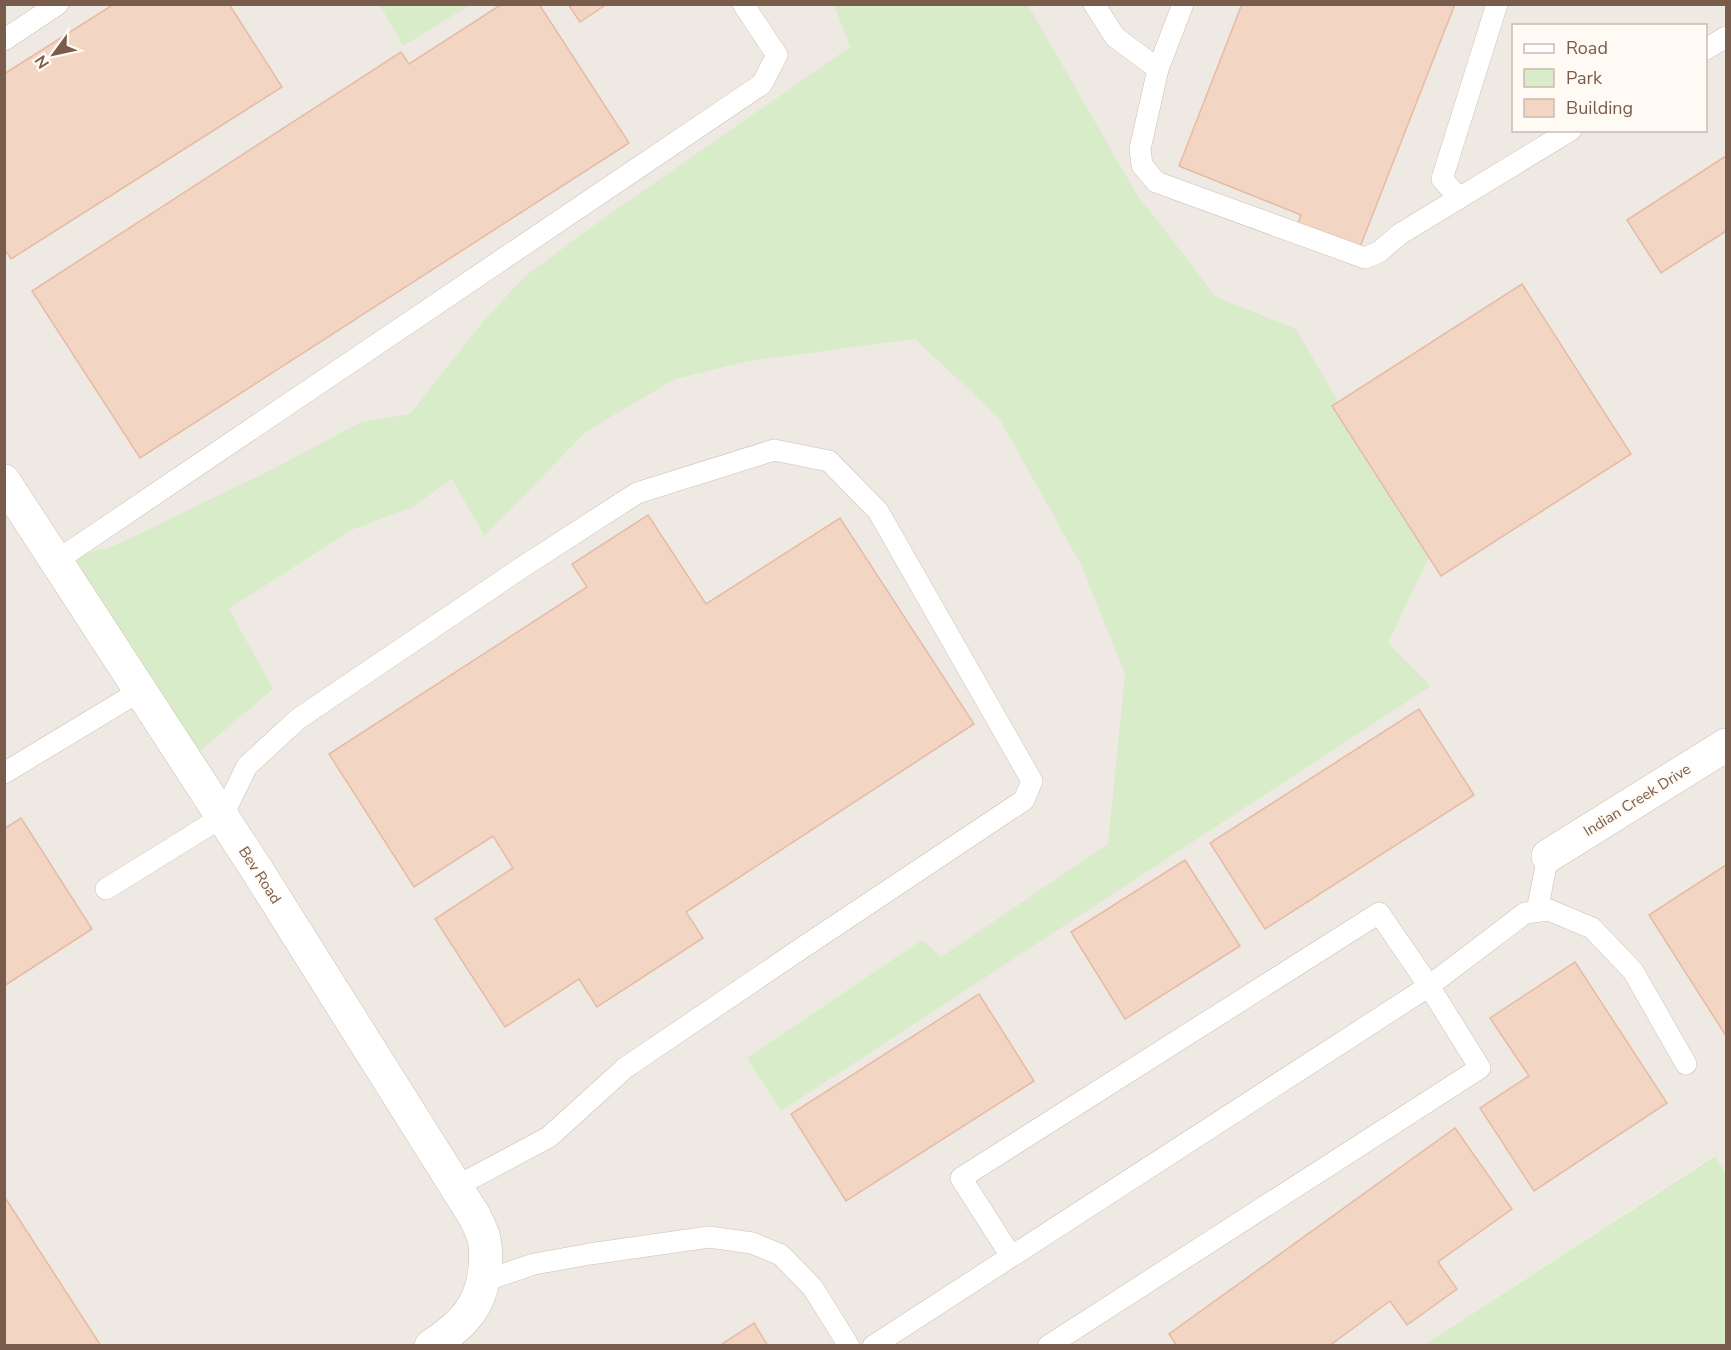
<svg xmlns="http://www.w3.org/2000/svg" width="1731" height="1350" viewBox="0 0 1731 1350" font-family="'Nunito Sans',sans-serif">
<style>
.industrial{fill:#efe9e4;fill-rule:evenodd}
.green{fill:#d8ecc9}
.building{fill:#f3d5c3;stroke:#e6bba3;stroke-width:1.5}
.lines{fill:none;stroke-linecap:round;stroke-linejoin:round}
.service-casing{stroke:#d1beb0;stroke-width:22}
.minor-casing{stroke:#d1beb0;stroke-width:34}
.service{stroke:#fff;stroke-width:21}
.minor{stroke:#fff;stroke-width:33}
.labels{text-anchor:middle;stroke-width:4.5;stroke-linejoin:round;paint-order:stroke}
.street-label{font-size:15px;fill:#7a5c4d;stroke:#fffaf3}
</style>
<rect width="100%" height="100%" fill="#fdf6ec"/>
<path class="industrial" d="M5,5h1721v1169l-12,-18 -290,189 -1419,1zM1514,26h192v104h-192z"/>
<g class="green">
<path d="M380,5h90l-67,41z"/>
<path d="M834,5h194l108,188 80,104 80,32 133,228 -41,86 43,43 -650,425 -34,-53 175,-118 19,17 167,-113 17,-170 -45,-111 -81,-145 -84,-79 -166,22 -74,18 -88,52 -103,105 -32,-57 -39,28 -62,23 -122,79 44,80 -86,73 -130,-201 57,-15 161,-78 86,-46 49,-8 72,-91 42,-46 77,-57 249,-173z"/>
<path d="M1715,1156l11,18v171h-302z"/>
</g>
<g class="building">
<path d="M114,4h115l53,83 -271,172 -7,-11v-174z"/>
<path d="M502,4h37l90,139 -489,315 -108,-167 369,-239 8,12z"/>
<path d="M568,4h39l-27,18z"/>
<path d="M1242,4h213l-95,243 -62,-24 3,-8 -122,-49z"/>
<path d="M1726,156v75l-65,42 -34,-53z"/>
<path d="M1522,284l109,170 -190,122 -109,-170z"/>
<path d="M648,515l58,89 134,-86 134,206 -288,188 17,26 -106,69 -18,-28 -74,48 -70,-108 78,-51 -20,-32 -79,51 -85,-133 258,-167 -15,-23z"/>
<path d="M1419,709l55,86 -209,134 -55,-86z"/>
<path d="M21,818l71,111 -88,57v-157z"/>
<path d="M1185,860l55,86 -115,73 -54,-87z"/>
<path d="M1726,865v171l-77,-121z"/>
<path d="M1575,962l92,141 -133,88 -54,-83 49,-32 -39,-58z"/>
<path d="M979,994l55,87 -188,120 -55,-87z"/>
<path d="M1455,1128l57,81 -74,53 19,27 -50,36 -17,-24 -61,45h-152l-8,-12z"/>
<path d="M4,1196l97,150h-97z"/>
<path d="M754,1323l14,23h-49z"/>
</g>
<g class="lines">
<g class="service-casing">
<g id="service">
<path d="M1094,4l21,33 43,32 -18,80 2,16 14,17 209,76 14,-6 21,-18 171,-104"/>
<path d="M4,40l54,-36"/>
<path d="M1706,49l20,-12"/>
<path d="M1158,69l25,-65"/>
<path d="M1459,198l-17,-19 55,-175"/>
<path d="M56,561l706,-477 15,-29 -34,-51"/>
<path d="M4,773l136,-82"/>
<path d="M106,889l116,-72 25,-51 51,-47 223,-151 116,-75 137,-43 55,11 49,50 154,270 -8,19 -222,148 -177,120 -76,69 -92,49"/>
<path d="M1537,911l11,-55"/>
<path d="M484,1281l50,-17 56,-10 119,-17 43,6 29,12 32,33 36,58"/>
<path d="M873,1346l556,-360 -50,-73 -418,265 50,78"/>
<path d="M1048,1346l432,-278 -51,-82 96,-73 24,-3 43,18 41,43 53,93"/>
</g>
</g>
<g class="minor-casing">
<g id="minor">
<path d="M4,481l253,389 218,347c3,7 7,14 9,22 2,9 2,19 1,28 -3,39 -22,58 -54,79"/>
<path d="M1548,856l178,-111"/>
</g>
</g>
<use href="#service" class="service"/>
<use href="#minor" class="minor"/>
</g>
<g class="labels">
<g class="street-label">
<text transform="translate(1637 800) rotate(-32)" y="5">Indian Creek Drive</text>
<text transform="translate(260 875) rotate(57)" y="5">Bev Road</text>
</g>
</g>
<rect width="1731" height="1350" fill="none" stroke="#7a5c4d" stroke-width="12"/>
<rect x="1512" y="24" width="195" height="108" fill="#fffaf3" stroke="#cabbb1" stroke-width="1.5"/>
<rect x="1524" y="44" width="30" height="9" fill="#ffffff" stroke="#cabbb1" stroke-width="1.5"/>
<text x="1566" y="54" font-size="18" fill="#7a5c4d">Road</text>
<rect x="1524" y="69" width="30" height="18" fill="#d8ecc9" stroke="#cabbb1" stroke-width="1.5"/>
<text x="1566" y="84" font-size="18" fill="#7a5c4d">Park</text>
<rect x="1524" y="99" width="30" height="18" fill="#f3d5c3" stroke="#cabbb1" stroke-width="1.5"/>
<text x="1566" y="114" font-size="18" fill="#7a5c4d">Building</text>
<g transform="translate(54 54) rotate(237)" stroke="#fffaf3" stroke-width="4.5" paint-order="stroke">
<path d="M0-4.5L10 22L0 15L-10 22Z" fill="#7a5c4d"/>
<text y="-9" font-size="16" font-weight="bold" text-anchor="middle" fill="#7a5c4d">N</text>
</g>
</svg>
